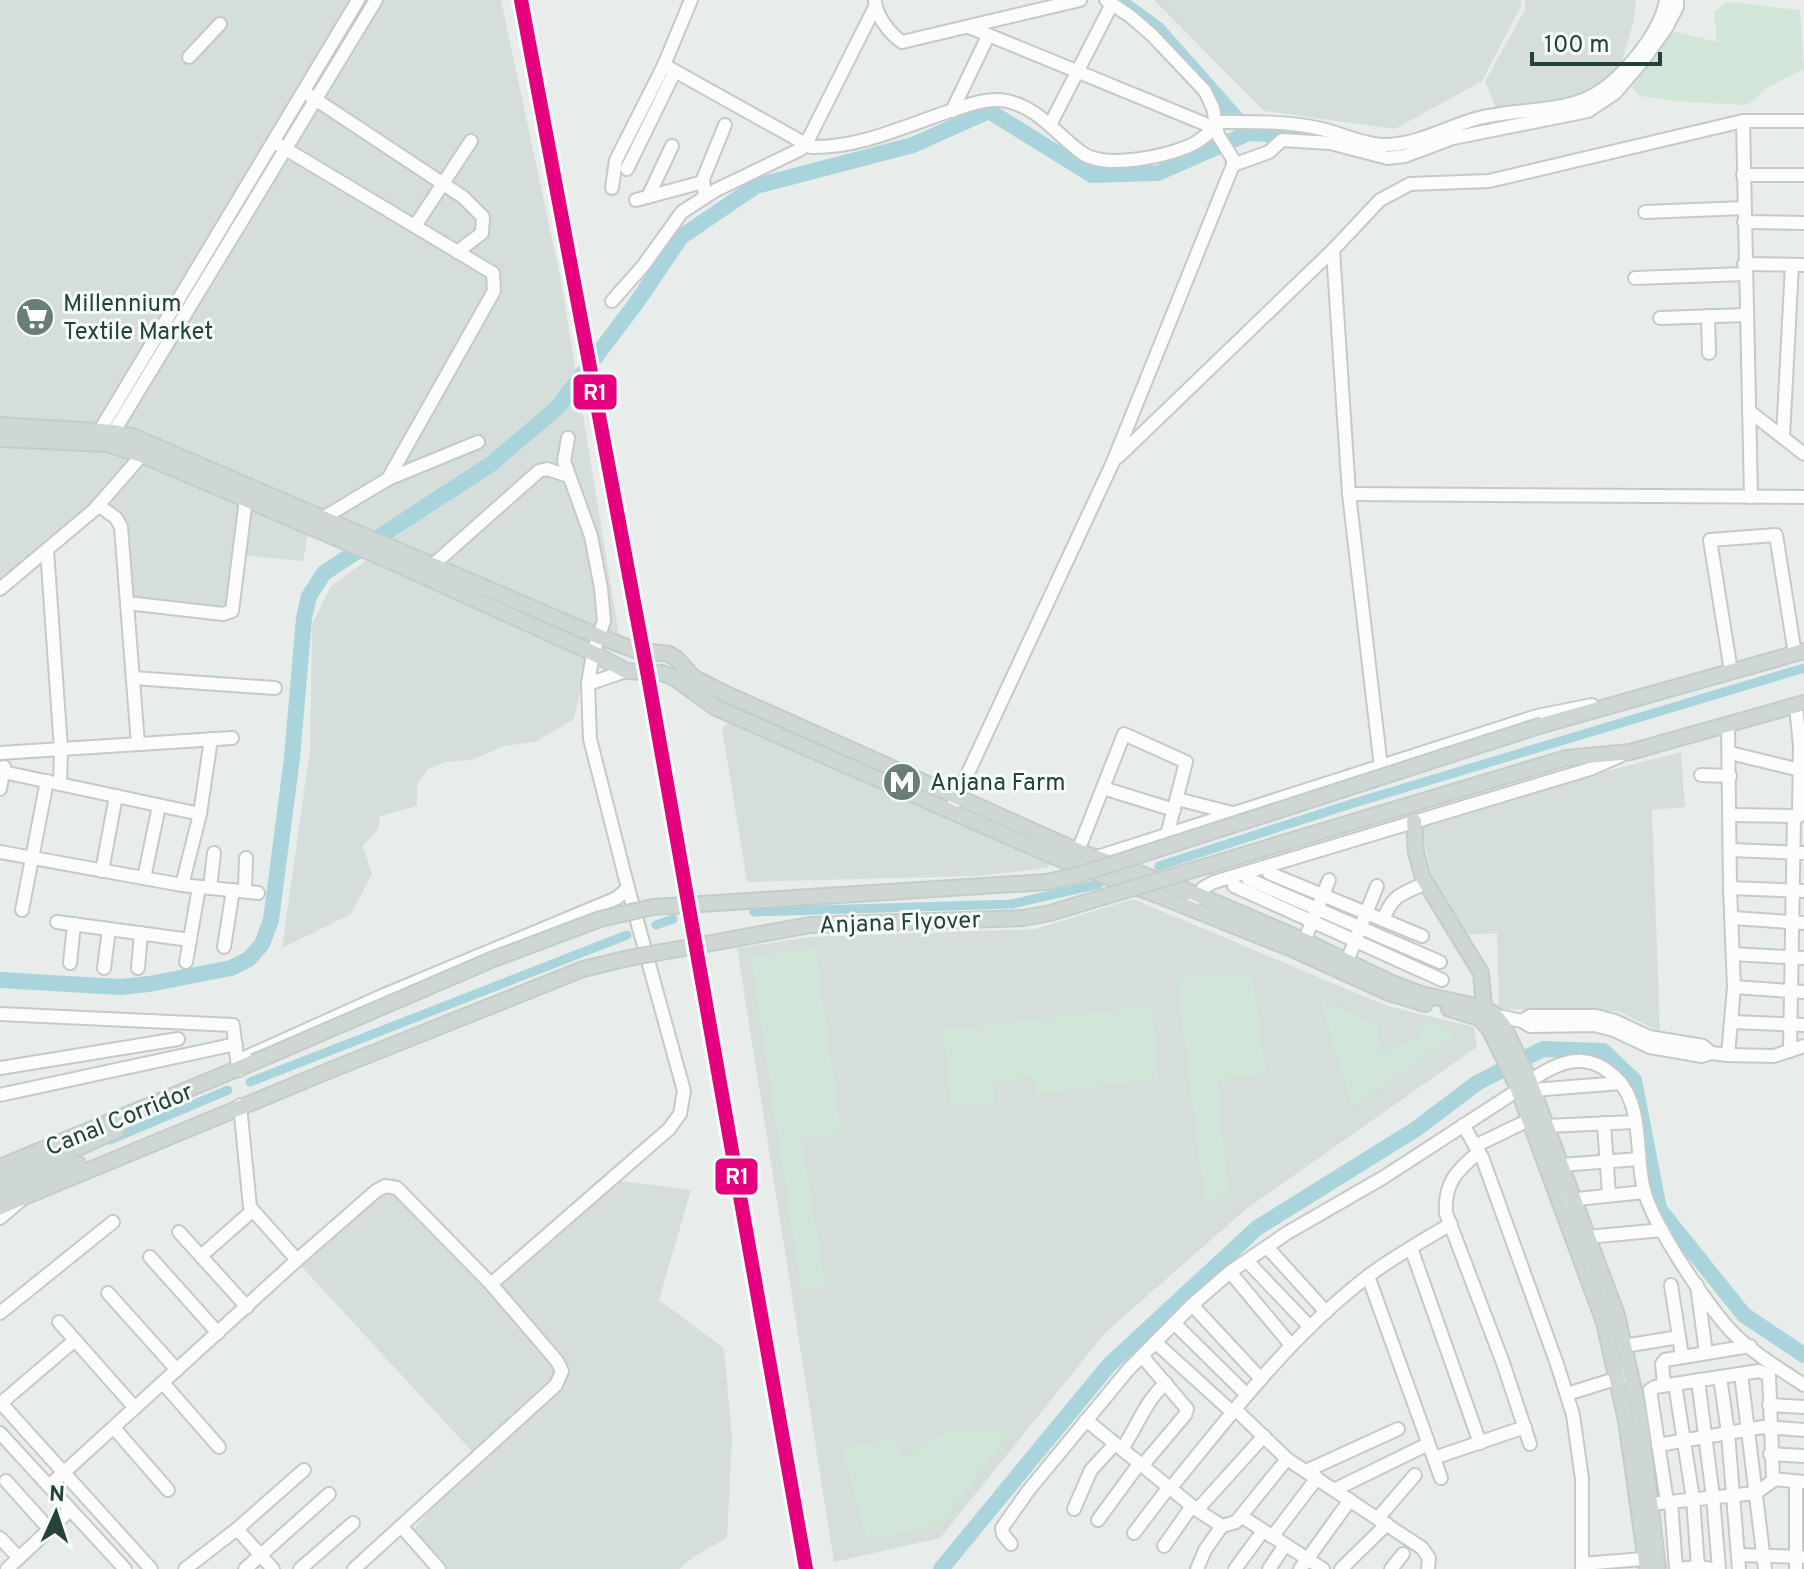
<svg xmlns="http://www.w3.org/2000/svg" width="1804" height="1569" viewBox="0 0 1804 1569" font-family="Overpass,sans-serif">
<style>
.built{fill:#d6dedb}
.green{fill:#d1e6d8}
.lines{fill:none;stroke-linecap:round;stroke-linejoin:round}
.canal{stroke:#a9d4db;stroke-width:9}
.river{stroke:#a9d4db;stroke-width:16}
.minor-casing{stroke:#c5cac8;stroke-width:16}
.major-casing{stroke:#c3ccc9;stroke-width:18}
.minor{stroke:#fcfcfc;stroke-width:12}
.major{stroke:#cfd7d5;stroke-width:14}
.rail{stroke:#c9cdcc;stroke-width:3;stroke-dasharray:16 8;stroke-linecap:butt}
.major-bridge-casing{stroke:#c3ccc9;stroke-width:18;stroke-linecap:butt}
.major-bridge{stroke:#cfd7d5;stroke-width:14}
.rail-1-casing{stroke:#f7fbf9;stroke-width:20}
.rail-1{stroke:#e5007d;stroke-width:14}
.labels{text-anchor:middle;stroke-width:6;stroke-linejoin:round;paint-order:stroke}
.poi-label{font-size:24px;fill:#24423a;stroke:#f7fbf9;text-anchor:start}
.street-label{font-size:24px;fill:#24423a;stroke:#f7fbf9}
.line-badge{stroke:#f7fbf9;stroke-width:3}
.badge-label{font-size:22px;text-anchor:middle;font-weight:bold;fill:#fff}
</style>
<rect width="100%" height="100%" fill="#e8edeb"/>
<g class="built">
<path d="M0,0h501l60,281 59,360 -493,-214 -127,-5z"/>
<path d="M1154,0h367v6l-39,75 -87,48 -131,-18z"/>
<path d="M1525,0h111l-2,20 -13,45 -25,22 -27,11 -73,11 -11,-28 40,-71z"/>
<path d="M0,440l106,6 203,83 -6,32 -65,-6 -8,54 -99,-8 -8,-74 -26,-29 -97,89z"/>
<path d="M368,559l220,98 -14,62 -39,23 -31,4 -32,14 -27,2 -18,8 -10,16v20l-37,10 -2,13 -15,17 9,28 -21,40 -69,34 28,-198 2,-126 19,-38z"/>
<path d="M727,723l326,138 -6,7 -68,8 -232,6 -25,-153z"/>
<path d="M1681,752l4,55 -33,3 8,222 -42,-21 -119,-2 -2,-76 -32,2 -29,-43 -17,-72z"/>
<path d="M1133,899l254,107 87,21 3,20 -231,162 -141,124 -165,205 -106,24 -97,-614 73,-11 225,-8z"/>
<path d="M395,1178l96,97 109,-97 91,12 -32,110 65,48 8,90 -5,100 -32,18 -16,13h-241l-32,-31 71,-81 -176,-191z"/>
</g>
<g class="green">
<path d="M1728,2l72,8 4,59 -37,19 -20,17 -61,-3 -46,-6 -8,-9 40,-56 45,11 -3,-30z"/>
<path d="M815,948l26,185 -39,6 23,147 -23,7 -51,-336z"/>
<path d="M1252,973l14,100 -49,7 11,116 -23,6 -28,-224z"/>
<path d="M1319,996l58,31 2,26 39,-15 7,-17 23,6 4,11 -99,69z"/>
<path d="M1151,1006l8,73 -122,15 -4,-18 -41,7 2,19 -42,5 -9,-77z"/>
<path d="M948,1431l62,1 -70,93 -73,15 -25,-93 52,-8 9,19z"/>
</g>
<g class="lines">
<g class="canal">
<path d="M1159,866l195,-63 450,-135"/>
<path d="M754,912l258,-8 87,-20"/>
<path d="M656,925l17,-6"/>
<path d="M250,1082l377,-147"/>
<path d="M110,1140l118,-50"/>
</g>
<g class="river">
<path d="M1117,0l41,30 90,102"/>
<path d="M0,980l120,7 29,-3 82,-16 18,-9 13,-15 9,-24 21,-162 12,-140 5,-22 15,-23 167,-109 66,-56 80,-106 44,-65 75,-51 157,-41 76,-34 103,64 66,-2 91,-40 81,4 16,4"/>
<path d="M941,1569l168,-204 148,-137 159,-99 61,-46 66,-34 60,2 31,29 25,129 85,106 60,40"/>
</g>
<g class="minor-casing">
<g id="minor">
<path d="M875,2c2,15 15,32 27,40l178,-42"/>
<path d="M189,57l31,-33"/>
<path d="M664,65l147,82c50,1 96,-22 142,-37 16,-5 37,-13 54,-9 32,7 51,35 75,52 24,17 89,3 113,-10 7,-4 14,-10 20,-15l-246,-101"/>
<path d="M309,95l154,102 20,20 -1,16 -25,19"/>
<path d="M952,111l36,-75"/>
<path d="M1743,121l8,376"/>
<path d="M1214,122c34,0 69,-1 103,6 21,4 44,16 65,17 32,1 63,-17 93,-26 35,-10 74,-6 108,-19 34,-13 77,-65 83,-100"/>
<path d="M1050,125l62,-121"/>
<path d="M279,145l214,128 1,18 -106,188"/>
<path d="M1233,165l36,-13 13,-12 48,3 58,15 17,-2 48,-18 135,-27 27,-18 29,-34 22,-31 11,-21v-7"/>
<path d="M627,169l48,-98"/>
<path d="M1743,175h61"/>
<path d="M612,188l4,-28 48,-95 27,-65"/>
<path d="M705,196l-2,-17 22,-54"/>
<path d="M648,197l24,-51"/>
<path d="M636,200l67,-18"/>
<path d="M1645,212l99,-4"/>
<path d="M1744,222l60,1"/>
<path d="M415,226l56,-85"/>
<path d="M1333,250l16,244 32,273"/>
<path d="M1744,264l60,1"/>
<path d="M1635,278l110,-4"/>
<path d="M612,301l31,-35 39,-54 34,-22 85,-41 7,-9 67,-133"/>
<path d="M1708,316l1,37"/>
<path d="M1660,318l86,-3"/>
<path d="M1749,411l55,43"/>
<path d="M96,437l262,-437"/>
<path d="M1783,437l9,-172"/>
<path d="M110,438l266,-438"/>
<path d="M1118,457l215,-207 47,-50 30,-16 79,-3 254,-60h61"/>
<path d="M1349,494l455,3"/>
<path d="M98,505l18,13 5,9 17,217"/>
<path d="M323,518l65,-39 90,-37"/>
<path d="M47,550l14,199 -1,35"/>
<path d="M433,565l106,-94 8,-2 22,7"/>
<path d="M0,589l94,-79 48,-55"/>
<path d="M127,603l96,11 9,-3 14,-112"/>
<path d="M1731,671l-21,-131 66,-5 19,119"/>
<path d="M133,678l142,10"/>
<path d="M588,684l38,-13"/>
<path d="M1796,706l4,40 -1,70"/>
<path d="M1728,724l2,164 4,99 -6,68 46,1 30,-10"/>
<path d="M0,753l232,-15"/>
<path d="M1730,753l70,17"/>
<path d="M3,772l197,42"/>
<path d="M1701,775l29,1"/>
<path d="M1103,788l71,22"/>
<path d="M0,789l4,-22"/>
<path d="M1177,799l55,14"/>
<path d="M954,803l159,-341 120,-297v-6l-15,-24 -5,-27 -8,-17 -53,-56 -22,-19 -24,-16"/>
<path d="M1730,815l68,1"/>
<path d="M1731,850l73,3"/>
<path d="M1078,851l46,-117 62,28 -19,73"/>
<path d="M0,852l182,33 76,8"/>
<path d="M1094,858l443,-142 55,-11"/>
<path d="M102,871l14,-75"/>
<path d="M1269,873l153,63"/>
<path d="M144,878l15,-72"/>
<path d="M1248,879l192,83"/>
<path d="M182,885l18,-71 11,-75"/>
<path d="M1234,886l208,94"/>
<path d="M210,888l4,-35"/>
<path d="M1730,888l74,3"/>
<path d="M245,891l1,-33"/>
<path d="M1194,900l9,-12 11,-6 376,-113 30,-13"/>
<path d="M22,910l25,-129"/>
<path d="M1733,918l71,5"/>
<path d="M1383,920c10,-26 19,-26 43,-37"/>
<path d="M57,922l133,18"/>
<path d="M224,947l9,-57"/>
<path d="M1301,949l28,-69"/>
<path d="M1733,954l71,4"/>
<path d="M1347,961l30,-75"/>
<path d="M186,962l13,-75"/>
<path d="M70,963l4,-39"/>
<path d="M104,968l5,-39"/>
<path d="M138,968l3,-35"/>
<path d="M1734,987l70,5"/>
<path d="M0,1014l233,11 5,42"/>
<path d="M1493,1015l29,6 8,5 64,-1 20,5 36,17 52,9 9,-3 17,2"/>
<path d="M1522,1021l8,-5h66l19,5 34,16 54,9 8,7"/>
<path d="M1733,1022l71,3"/>
<path d="M1790,1051l4,-235"/>
<path d="M0,1068l178,-29"/>
<path d="M239,1070l5,-12 140,-63 233,-97 11,-10 -38,-149 -2,-55 5,-31 11,-32 -3,-33 -10,-52 -27,-75 4,-23"/>
<path d="M1530,1081c29,-20 58,-32 87,-2 27,27 18,77 27,111 9,35 65,119 91,145 20,19 46,35 69,50"/>
<path d="M1533,1090l88,-7"/>
<path d="M0,1095l236,-51"/>
<path d="M1604,1123l5,72"/>
<path d="M1463,1125l19,32 75,207 16,51 9,64v90"/>
<path d="M1547,1126l87,-4"/>
<path d="M1475,1146l54,-26"/>
<path d="M1479,1152c-22,18 -35,31 -33,61l57,150 27,81"/>
<path d="M1561,1165l78,-6"/>
<path d="M1568,1200l76,-8"/>
<path d="M0,1218l19,-16"/>
<path d="M179,1232l68,75"/>
<path d="M1588,1237l74,-7"/>
<path d="M1267,1247l59,65"/>
<path d="M1411,1248l69,195"/>
<path d="M201,1256l51,-45"/>
<path d="M150,1257l68,76"/>
<path d="M297,1260l79,-69 9,-5 12,2 94,96 66,77 5,10 -6,14 -202,184"/>
<path d="M1247,1261l63,66"/>
<path d="M1230,1272l61,73"/>
<path d="M1368,1276l73,202"/>
<path d="M491,1284l178,-155 11,-15 4,-23 -56,-203"/>
<path d="M1671,1285l11,71"/>
<path d="M1697,1285l9,68"/>
<path d="M108,1293l69,77"/>
<path d="M1192,1305l69,74"/>
<path d="M0,1313l113,-91"/>
<path d="M59,1322l76,86"/>
<path d="M1174,1323l73,72"/>
<path d="M1155,1342l77,70"/>
<path d="M1624,1346l55,-9"/>
<path d="M1142,1356l45,53 -2,6 -43,51"/>
<path d="M1741,1374l24,195"/>
<path d="M1720,1377l8,56 11,136"/>
<path d="M1698,1380l15,117 6,72"/>
<path d="M163,1383l56,64"/>
<path d="M1675,1384l18,115 5,68"/>
<path d="M1664,1385l-2,-21 3,-4 85,-14"/>
<path d="M1567,1394l58,-18"/>
<path d="M0,1402l151,167"/>
<path d="M0,1404l75,-64"/>
<path d="M1769,1405l35,2"/>
<path d="M1235,1409l52,50 135,89 7,10 -1,11"/>
<path d="M1086,1420l111,90 25,16 14,-4 51,-63"/>
<path d="M114,1428l54,62"/>
<path d="M0,1433l125,136"/>
<path d="M1658,1445l105,-18 41,3"/>
<path d="M1122,1449c15,-22 23,-48 44,-66"/>
<path d="M1770,1454l34,2"/>
<path d="M1434,1458l91,-31"/>
<path d="M1306,1471l92,-42"/>
<path d="M6,1481l44,49"/>
<path d="M49,1486l248,-226 -47,-53 -10,-102"/>
<path d="M1170,1489c61,-75 120,-153 197,-212 26,-20 55,-36 84,-53"/>
<path d="M1334,1490l94,-46"/>
<path d="M1667,1502l-17,-112 5,-3 104,-16 10,4 4,104 31,3"/>
<path d="M1671,1502l5,67"/>
<path d="M1650,1504l106,-11 18,-13"/>
<path d="M1074,1509l17,-39 24,-26"/>
<path d="M1197,1510l67,-74"/>
<path d="M1241,1516l82,53"/>
<path d="M1378,1518l37,-43"/>
<path d="M1098,1520l41,-56"/>
<path d="M401,1526l38,43"/>
<path d="M237,1529l36,40"/>
<path d="M1134,1533l35,-46"/>
<path d="M1272,1537l45,-59"/>
<path d="M0,1538l19,20"/>
<path d="M1011,1544l-8,-10 -1,-6 26,-37 100,-121 64,-65 38,-33 57,-39 97,-56 134,-87"/>
<path d="M1164,1546l28,-40"/>
<path d="M1738,1555l63,2"/>
<path d="M1582,1564l73,-6"/>
<path d="M7,1569l63,-59"/>
<path d="M185,1569l52,-40 67,-59"/>
<path d="M245,1569l84,-75"/>
<path d="M300,1569l53,-46"/>
<path d="M1197,1569l8,-19 17,-24"/>
<path d="M1235,1569l28,-38"/>
<path d="M1269,1569l16,-24"/>
<path d="M1300,1569l50,-69"/>
<path d="M1341,1569l46,-45"/>
<path d="M1391,1569l12,-15"/>
<path d="M1677,1569l21,-2 14,2"/>
<path d="M1796,1569v-87"/>
</g>
</g>
<g class="major-casing">
<g id="major">
<path d="M0,425l114,7 20,5 466,200 35,13 34,4 8,5 16,18 29,15 356,159 118,43 109,47 87,42 29,11 63,14 10,6 9,11 25,52 89,238 23,102 18,152"/>
<path d="M0,439l107,5 35,11 248,106 203,92 33,18 36,2 11,4 43,31 346,152 95,35 135,54 97,44 36,11"/>
<path d="M1542,725l262,-74"/>
<path d="M1566,758l64,-6 174,-49"/>
<path d="M1414,821l2,31 7,26 58,95 3,35 -3,6"/>
<path d="M1449,1009l30,9 11,12 26,54 88,238 22,98 21,149"/>
<path d="M0,1167l254,-105"/>
<path d="M0,1181l39,-15 78,-36"/>
<path d="M0,1195l78,-31"/>
<path d="M0,1207l333,-138"/>
</g>
</g>
<use href="#minor" class="minor"/>
<use href="#major" class="major"/>
<path class="rail" d="M526,26l18,95"/>
<g class="major-bridge-casing">
<g id="major-bridge">
<path d="M254,1062l237,-102 109,-41 53,-12 393,-25 32,-7 464,-150"/>
<path d="M333,1069l250,-100 46,-11 181,-33 213,-7 27,-5 516,-155"/>
</g>
</g>
<use href="#major-bridge" class="major-bridge"/>
<g class="rail-1-casing">
<path id="rail-1" d="M521,0l128,682 157,887"/>
</g>
<use href="#rail-1" class="rail-1"/>
</g>
<defs>
<g id="supermarket-disc" transform="scale(2)"><circle r="9.5" fill="#697e78" stroke="#f7fbf9"/><path d="M-6-5.5h2.5l.6 2H6L4.5 2H-2.5L-4.4-4H-6ZM-1.5 3.2a1.3 1.3 0 1 0 .1 0ZM3 3.2a1.3 1.3 0 1 0 .1 0Z" fill="#fff"/></g>
<g id="metro-disc" transform="scale(2)"><circle r="9.5" fill="#697e78" stroke="#f7fbf9"/><path d="M-5.5 5V-5H-3L0 0L3-5H5.5V5H3V-.5L0 4L-3-.5V5Z" fill="#fff"/></g>
</defs>
<g fill-rule="evenodd">
<use href="#supermarket-disc" x="35" y="317"/>
<use href="#metro-disc" x="902" y="782"/>
</g>
<g class="labels">
<g class="poi-label">
<text x="63" y="311">Millennium<tspan x="63" dy="28">Textile Market</tspan></text>
<text x="930" y="790">Anjana Farm</text>
</g>
<g class="street-label">
<text transform="translate(900 922) rotate(-2)" y="8">Anjana Flyover</text>
<text transform="translate(119 1119) rotate(-22)" y="8">Canal Corridor</text>
</g>
</g>
<g class="line-badge">
<rect x="572" y="373" width="46" height="38" rx="8" fill="#e5007d"/>
<rect x="714" y="1157" width="45" height="39" rx="8" fill="#e5007d"/>
</g>
<g class="badge-label">
<text x="595" y="400">R1</text>
<text x="737" y="1184">R1</text>
</g>
<g transform="translate(56 1513) rotate(3)" stroke="#f7fbf9" stroke-width="6" paint-order="stroke">
<path d="M0-6L14 30L0 20L-14 30Z" fill="#24423a"/>
<text y="-12" font-size="22" font-weight="bold" text-anchor="middle" fill="#24423a">N</text>
</g>
<path d="M1532 52v12h128v-12" fill="none" stroke="#24423a" stroke-width="4"/>
<text x="1544" y="52" font-size="24" fill="#24423a" stroke="#f7fbf9" stroke-width="6" paint-order="stroke">100 m</text>
</svg>
